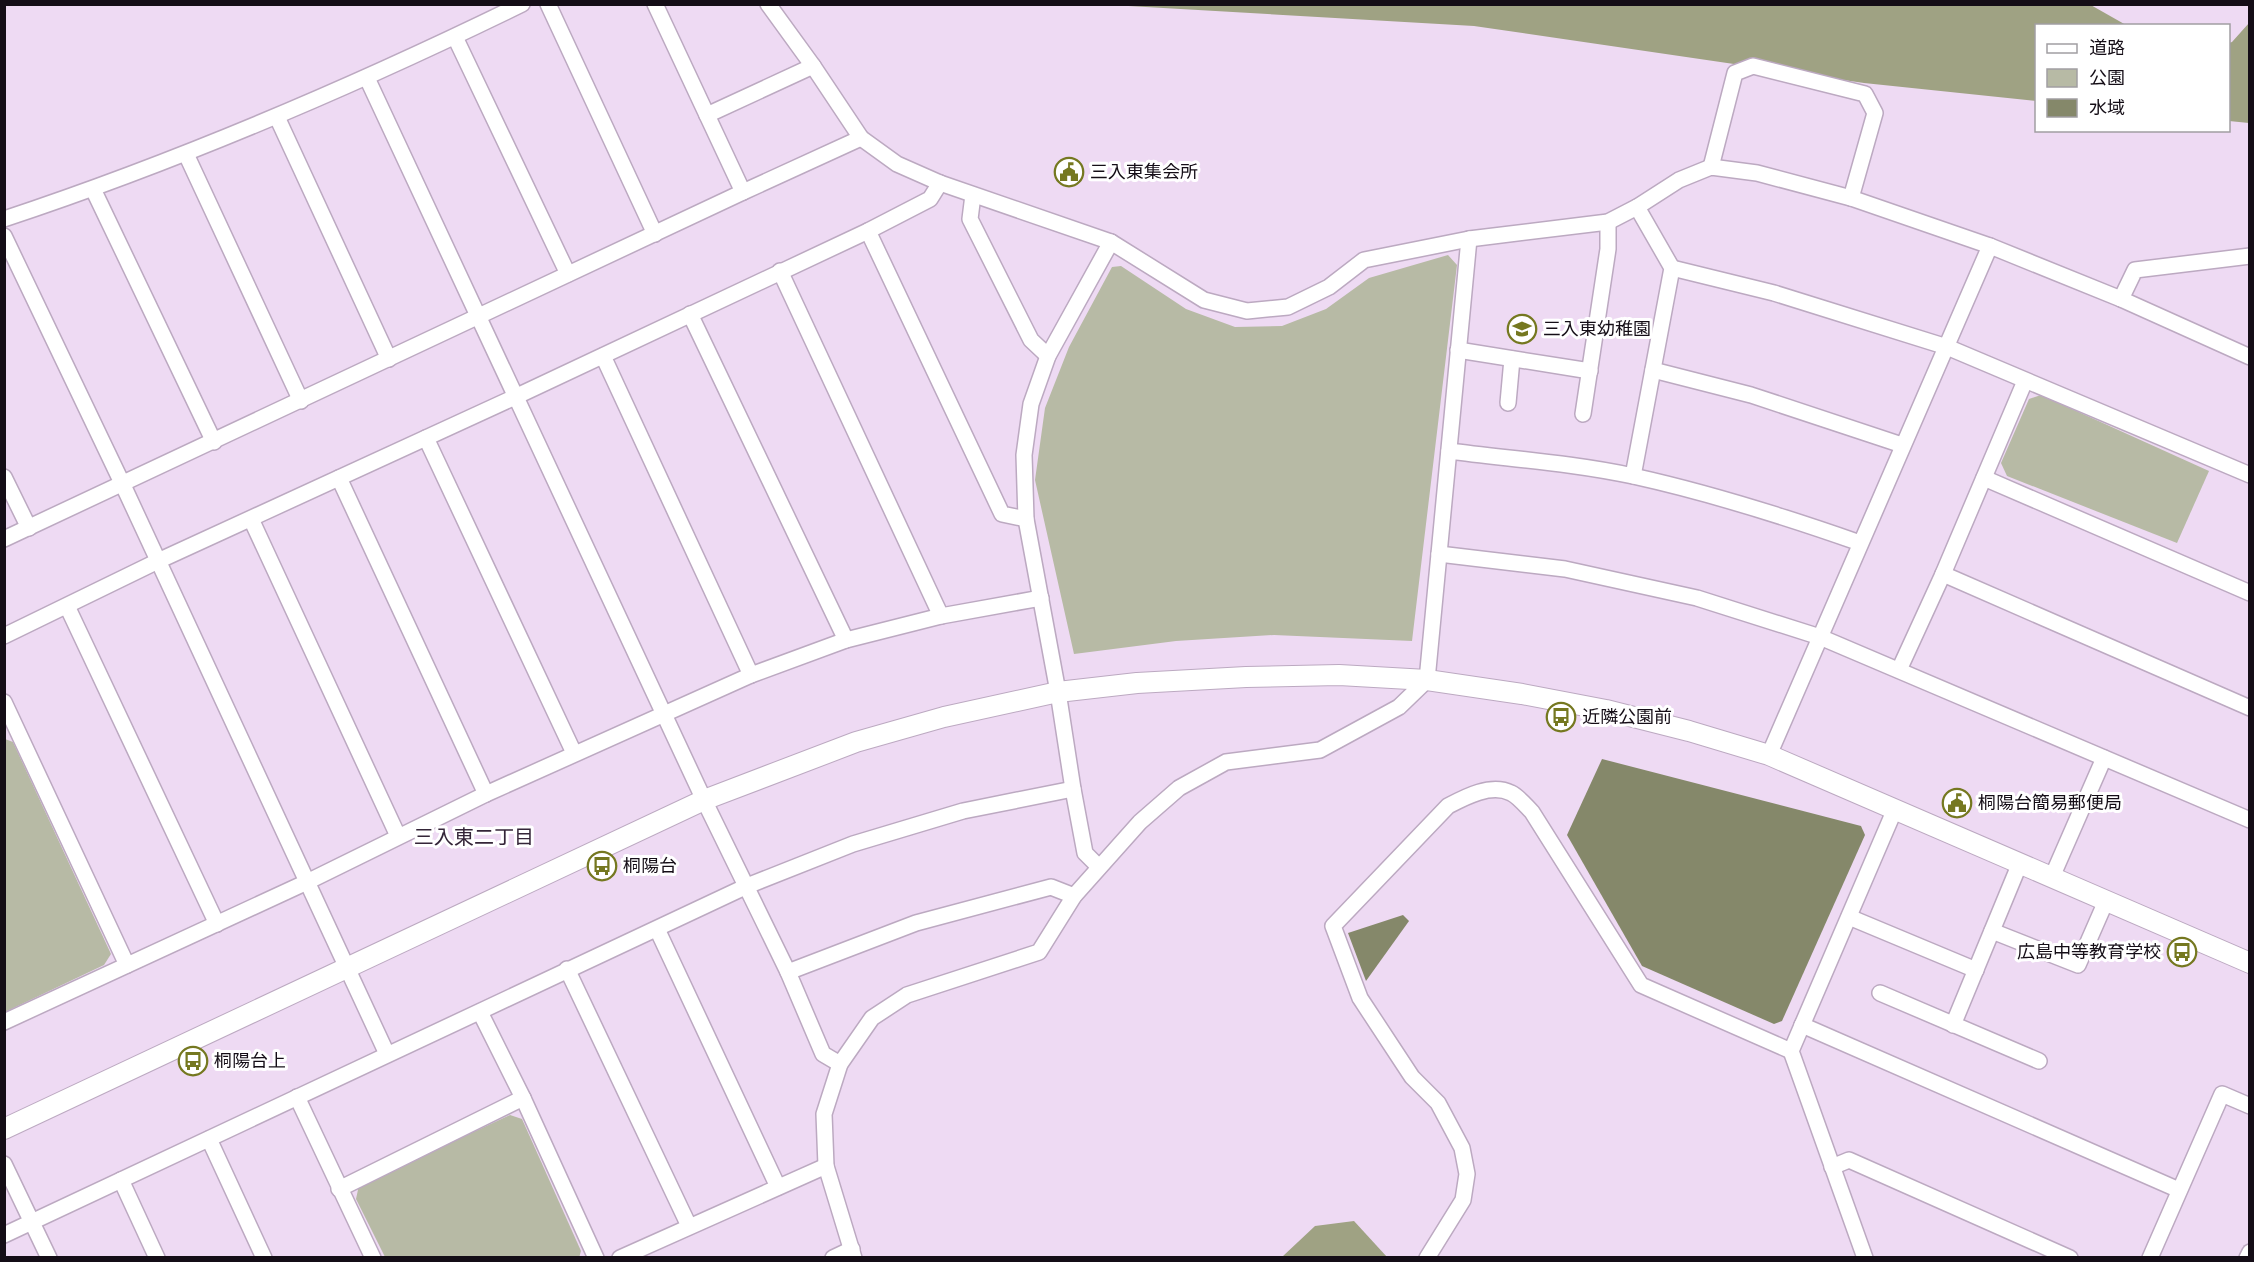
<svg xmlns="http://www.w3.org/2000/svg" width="2254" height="1262" viewBox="0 0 2254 1262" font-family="'Work Sans','Noto Sans JP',sans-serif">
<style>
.green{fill:#b7baa5}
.forest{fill:#9fa283}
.water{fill:#85886a}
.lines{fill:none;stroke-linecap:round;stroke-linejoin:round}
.minor-casing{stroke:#bca9c1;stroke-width:18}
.tertiary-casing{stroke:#bca9c1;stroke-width:22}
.minor{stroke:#fff;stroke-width:15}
.tertiary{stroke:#fff;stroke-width:20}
.labels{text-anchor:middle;stroke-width:6;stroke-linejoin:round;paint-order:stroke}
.poi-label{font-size:18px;fill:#140d16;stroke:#fff;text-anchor:start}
.neighbourhood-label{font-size:20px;fill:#342538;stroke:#fff}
</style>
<rect width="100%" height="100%" fill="#eedaf3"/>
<g class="green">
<path d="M1448,255l9,10 -45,376 -138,-6 -98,6 -102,13 -39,-174 10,-72 24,-61 43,-80 9,-1 65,43 49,18 47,-1 44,-17 43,-31z"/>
<path d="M2041,395l168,76 -32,72 -170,-67 -6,-13 28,-64z"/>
<path d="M5,739l8,3 98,212 -7,11 -99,47z"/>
<path d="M510,1115l12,4 59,132 -2,7 -194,-1 -29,-58 3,-14z"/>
</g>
<g class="forest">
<path d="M2089,4l37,21 -90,1v75l-172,-18 -390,-57 -363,-21z"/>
<path d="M2249,23v100l-20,-2v-78l3,-1z"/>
<path d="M1354,1221l33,36h-105l33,-31z"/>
</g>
<g class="water">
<path d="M1602,759l259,67 4,9 -83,186 -8,3 -132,-58 -75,-131z"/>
<path d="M1403,915l6,6 -43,60 -18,-48z"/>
</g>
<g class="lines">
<g class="minor-casing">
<g id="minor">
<path d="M548,4l107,230"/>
<path d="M655,4l88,188"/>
<path d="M768,4l45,62 48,72 36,26 43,19 171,59 93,58 43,11 41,-4 41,-20 35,-27 105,-21 139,-17 29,-15 42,-27 32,-13 46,6 94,25 139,48 131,53 129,58"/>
<path d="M455,37l113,237"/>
<path d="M367,78l337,722 84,172 35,82 17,10"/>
<path d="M707,115l106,-49"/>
<path d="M277,117l112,242"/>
<path d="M186,154l115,247"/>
<path d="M1711,167l24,-94 18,-7 112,28 10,19 -24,85"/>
<path d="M93,189l121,253"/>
<path d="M973,195l-3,24 61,121 17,16"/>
<path d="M4,219c178,-59 350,-133 518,-215"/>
<path d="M868,231l134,283 24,5"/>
<path d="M4,236l119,249 264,569"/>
<path d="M1672,268l102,25 173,54 303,128"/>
<path d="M780,271l161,345"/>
<path d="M2121,299l14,-29 115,-14"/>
<path d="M690,314l156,326"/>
<path d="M1458,350l132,21"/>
<path d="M603,356l148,319"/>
<path d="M1653,370l98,25 151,50"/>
<path d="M1508,403l4,-44"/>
<path d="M1583,414l25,-165v-27"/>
<path d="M426,438l148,315"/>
<path d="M1449,451c61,8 124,12 184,25 77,17 153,41 227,67"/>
<path d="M1633,476l39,-208 -35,-61"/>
<path d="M4,477l25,51"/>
<path d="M339,478l147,316"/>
<path d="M1984,478l266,115"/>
<path d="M251,519l147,317"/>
<path d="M4,539l739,-347 118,-54"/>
<path d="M1439,554l126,15 132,29 123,39 430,183"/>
<path d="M1943,574l307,134"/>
<path d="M67,606l150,318"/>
<path d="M4,636l154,-75 357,-164 353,-166 62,-32 10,-16"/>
<path d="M1899,670l44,-96 82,-193"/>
<path d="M4,702l123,263"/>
<path d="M1769,755l221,-509"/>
<path d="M1099,867l-14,-14 -12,-64 -15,-97 -32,-173 -2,-64 7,-51 17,-48 63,-114"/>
<path d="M2052,877l52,-119"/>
<path d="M1849,917l127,53"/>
<path d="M657,929l121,258"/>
<path d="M1992,931l86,34 28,-64"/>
<path d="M567,969l122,257"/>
<path d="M788,972l128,-49 135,-36 23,9"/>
<path d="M1880,993l159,68"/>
<path d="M480,1012l43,86 73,160"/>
<path d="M4,1022l303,-140 179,-88 265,-119 95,-35 95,-24 100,-18"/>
<path d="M1802,1025l377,165"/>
<path d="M1953,1025l67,-162"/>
<path d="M297,1097l76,161"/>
<path d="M209,1139l55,119"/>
<path d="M4,1164l45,94"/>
<path d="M1832,1167l17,-7 221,98"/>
<path d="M121,1180l36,78"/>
<path d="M339,1189l184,-91"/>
<path d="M4,1235l743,-349 106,-42 110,-33 110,-22"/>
<path d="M620,1258l206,-92"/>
<path d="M833,1258l19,-9"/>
<path d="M854,1258l-28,-92 -2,-52 16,-50 32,-46 35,-23 132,-43 35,-56 66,-74 39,-34 47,-26 94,-12 79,-43 28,-27 42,-441"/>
<path d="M1427,1258l36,-58 4,-26 -5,-26 -24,-45 -26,-26 -52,-79 -27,-72 115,-120c17,-9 43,-23 63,-13 7,3 15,13 21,19l109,173 150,66"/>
<path d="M1865,1258l-74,-207 104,-242"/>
<path d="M2150,1258l72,-164 28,12"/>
<path d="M2247,1258l3,-6"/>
</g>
</g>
<g class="tertiary-casing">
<path id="tertiary" d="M4,1129l700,-329 152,-58 88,-25 114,-25 79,-9 109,-6 93,-2 88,5 95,14 84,16 83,21 80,24 481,208"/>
</g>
<use href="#minor" class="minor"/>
<use href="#tertiary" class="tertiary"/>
</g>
<defs>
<g id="civic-ring" transform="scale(1.5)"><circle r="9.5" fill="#fff" stroke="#757820" stroke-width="1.5"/><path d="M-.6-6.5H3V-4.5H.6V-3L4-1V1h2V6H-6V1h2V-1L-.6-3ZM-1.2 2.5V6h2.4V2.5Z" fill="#757820"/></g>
<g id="school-ring" transform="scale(1.5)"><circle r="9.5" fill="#fff" stroke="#757820" stroke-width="1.5"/><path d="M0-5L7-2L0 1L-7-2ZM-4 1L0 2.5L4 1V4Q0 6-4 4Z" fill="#757820"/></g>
<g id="bus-ring" transform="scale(1.5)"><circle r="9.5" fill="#fff" stroke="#757820" stroke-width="1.5"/><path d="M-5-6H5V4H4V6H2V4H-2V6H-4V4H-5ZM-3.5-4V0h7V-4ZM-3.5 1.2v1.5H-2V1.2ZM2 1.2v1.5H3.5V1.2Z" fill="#757820"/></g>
</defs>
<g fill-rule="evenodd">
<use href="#civic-ring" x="1069" y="172"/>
<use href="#school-ring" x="1522" y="329"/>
<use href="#bus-ring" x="1561" y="717"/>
<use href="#civic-ring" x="1957" y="803"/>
<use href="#bus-ring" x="602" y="866"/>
<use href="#bus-ring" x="2182" y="952"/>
<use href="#bus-ring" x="193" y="1061"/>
</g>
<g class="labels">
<g class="poi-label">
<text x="1090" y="178">三入東集会所</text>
<text x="1543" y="335">三入東幼稚園</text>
<text x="1582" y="723">近隣公園前</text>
<text x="1978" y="809">桐陽台簡易郵便局</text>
<text x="623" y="872">桐陽台</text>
<text x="2161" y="958" text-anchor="end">広島中等教育学校</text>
<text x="214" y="1067">桐陽台上</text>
</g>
<g class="neighbourhood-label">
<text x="474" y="844">三入東二丁目</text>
</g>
</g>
<rect width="2254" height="1262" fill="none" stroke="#140d16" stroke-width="12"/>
<rect x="2035" y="24" width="195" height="108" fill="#ffffff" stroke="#a19ea2" stroke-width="1.5"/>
<rect x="2047" y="44" width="30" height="9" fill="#ffffff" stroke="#a19ea2" stroke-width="1.5"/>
<text x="2089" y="54" font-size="18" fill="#140d16">道路</text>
<rect x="2047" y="69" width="30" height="18" fill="#b7baa5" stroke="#a19ea2" stroke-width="1.5"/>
<text x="2089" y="84" font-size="18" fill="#140d16">公園</text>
<rect x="2047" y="99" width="30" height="18" fill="#85886a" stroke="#a19ea2" stroke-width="1.5"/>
<text x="2089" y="114" font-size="18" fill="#140d16">水域</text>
</svg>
